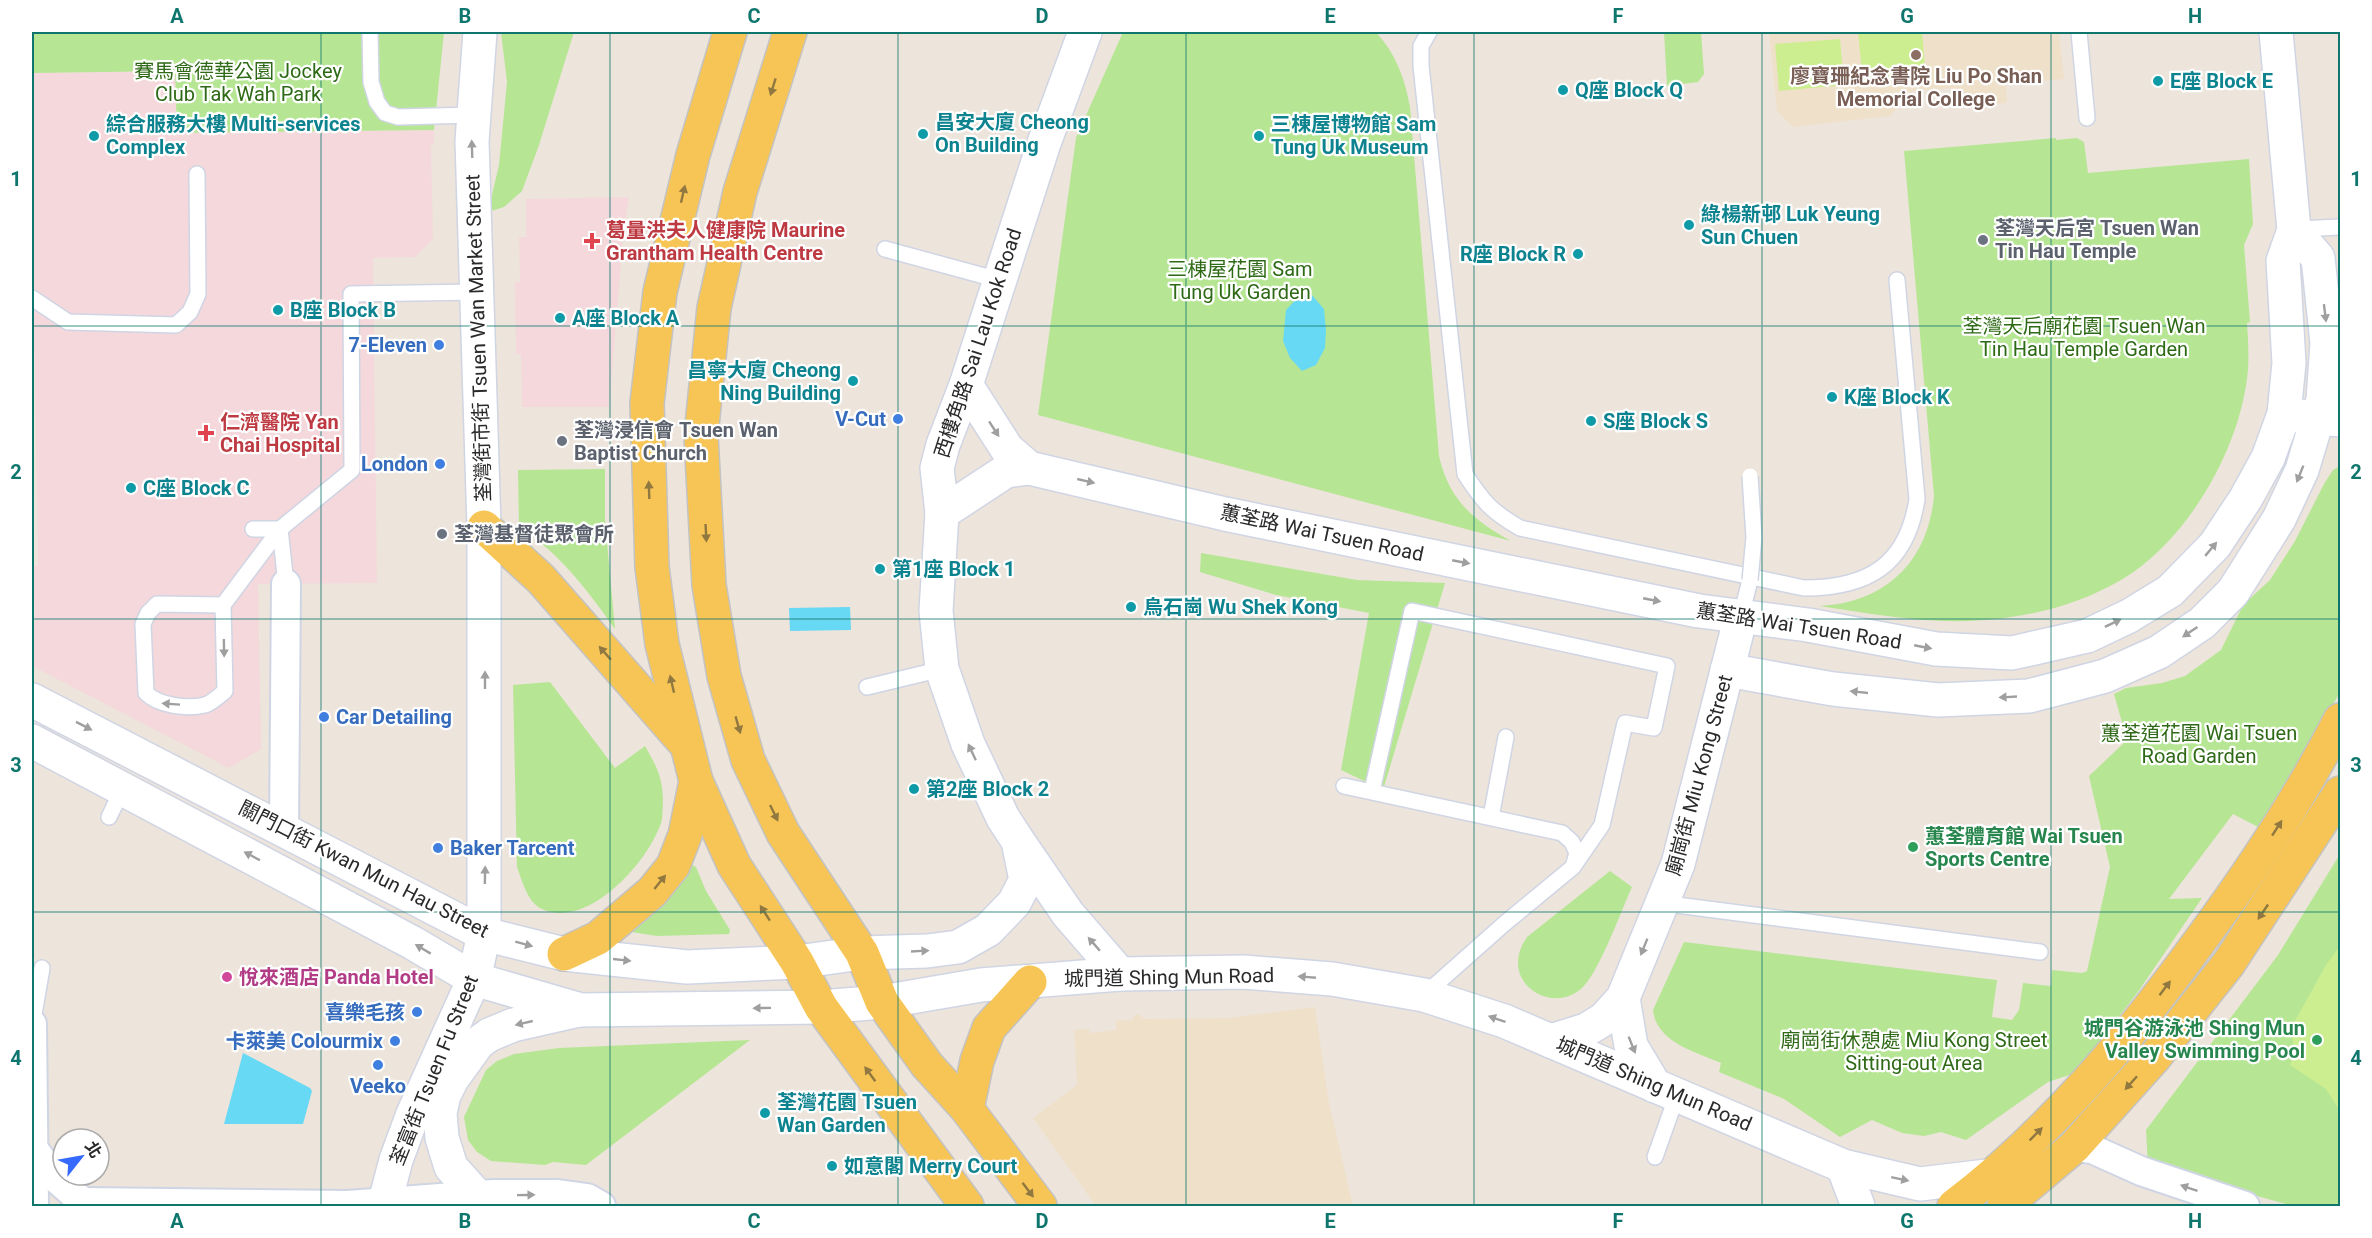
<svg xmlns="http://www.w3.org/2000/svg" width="2372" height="1238" viewBox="0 0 2372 1238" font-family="Roboto,'Noto Sans TC',sans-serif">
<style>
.education{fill:#efe0c9}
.medical{fill:#f4d8db}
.green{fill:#b6e694}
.pitch{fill:#cdee90}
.water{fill:#68d9f4}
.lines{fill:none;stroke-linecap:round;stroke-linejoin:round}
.service-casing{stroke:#d0d5e4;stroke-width:18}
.minor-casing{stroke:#d0d5e4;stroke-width:32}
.tertiary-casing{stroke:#d0d5e4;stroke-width:36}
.secondary-casing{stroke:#d0d5e4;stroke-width:36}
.primary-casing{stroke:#c3c3c3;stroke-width:36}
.service{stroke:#fff;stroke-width:15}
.minor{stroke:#fff;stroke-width:28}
.tertiary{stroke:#fff;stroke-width:33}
.secondary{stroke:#fff;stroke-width:33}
.primary{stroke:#f7c555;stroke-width:33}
.service-bridge-casing{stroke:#d0d5e4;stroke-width:18;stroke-linecap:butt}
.service-bridge{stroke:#fff;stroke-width:15}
.oneway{fill:#907840}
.oneway2{fill:#9f9f9f}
.grid{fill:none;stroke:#0f766e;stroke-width:1.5;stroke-opacity:0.55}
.education-dot{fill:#8d6e63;stroke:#fff;stroke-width:2}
.culture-dot{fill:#0f9aa8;stroke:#fff;stroke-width:2}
.worship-dot{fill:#6b7280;stroke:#fff;stroke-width:2}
.health-dot{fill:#e0444e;stroke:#fff;stroke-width:2}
.shop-dot{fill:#3f7fe0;stroke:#fff;stroke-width:2}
.leisure-dot{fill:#2e9e5b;stroke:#fff;stroke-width:2}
.hotel-dot{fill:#d1479c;stroke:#fff;stroke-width:2}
.labels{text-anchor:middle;stroke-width:4.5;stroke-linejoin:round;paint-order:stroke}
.park-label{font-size:20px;fill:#2e6a16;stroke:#fff}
.education-label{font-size:20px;font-weight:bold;fill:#785e54;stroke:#fff}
.culture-label{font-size:20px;font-weight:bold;fill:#0d838f;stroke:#fff;text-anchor:start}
.worship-label{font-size:20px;font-weight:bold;fill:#5b616d;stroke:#fff;text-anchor:start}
.health-label{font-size:20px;font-weight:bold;fill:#be3a42;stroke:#fff;text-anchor:start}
.street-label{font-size:20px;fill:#2a2a2a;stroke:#fff}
.shop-label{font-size:20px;font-weight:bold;fill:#366cbe;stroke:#fff;text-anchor:end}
.leisure-label{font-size:20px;font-weight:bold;fill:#27864d;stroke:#fff;text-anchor:start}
.hotel-label{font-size:20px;font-weight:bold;fill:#b23c85;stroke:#fff;text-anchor:start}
.neatline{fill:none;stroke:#0f766e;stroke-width:2}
.grid-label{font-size:20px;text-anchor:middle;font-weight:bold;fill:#0f766e}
</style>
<rect width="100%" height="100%" fill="#ede4db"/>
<g class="education">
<path d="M1769,32h290l5,47 -58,5 1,19 -52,4 -2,-19 -40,3 -23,25 -97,11 -16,-16z"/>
<path d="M1315,1007l14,96 24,103h-257l-63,-88 44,-33 -3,-55 15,-1 1,4 26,-3v-9l16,-1 3,-5 4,-1 5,5 85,-1z"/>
</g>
<g class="medical">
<path d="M175,71l2,62 257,-3v14h-3l2,95 -18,18 -42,1 4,325 -119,1 3,165 -32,19 -197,-102v-40l3,-2 -1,-58h4l-3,-202 -3,-72v-219z"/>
<path d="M629,197l-5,28 -15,182h-87l-1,-53h-5l-1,-72h5l-1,-45h7v-38z"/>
</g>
<g class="green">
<path d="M32,32h412l-10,98 -257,3 -2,-62 -143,2z"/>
<path d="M501,32h73l-35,113 -17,46 -18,16 -16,5 11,-47 8,-83z"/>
<path d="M1123,32h253c20,22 29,47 34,75l29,349c10,44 34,64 72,85l-473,-126 38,-277z"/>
<path d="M1664,32h37l3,42 -6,8 -31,4z"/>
<path d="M2056,138v2l21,-2 7,4 4,31 161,-14 4,65 -9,21 6,77 -3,1c1,15 2,31 1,46 -6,77 -60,172 -127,211 -46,27 -100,39 -153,41 -49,2 -100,-8 -149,-15 66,-3 109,-44 115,-110l-30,-345z"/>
<path d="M2340,466v226l-50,90 -30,46 -27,-14 -64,85 33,-1 -64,94 -63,81 -27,9 -82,58 -25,-8 -17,4 -22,-3 -30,-13 -32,17 -56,-38 -65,-27 2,-9c-25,-11 -65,-21 -68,-53l31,-68 313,38 -5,37 20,3 7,-10 4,-27 28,3 1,-16 30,3 5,-2 23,-104 -21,-91 38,-36 -13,-46 12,-6 36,-5 23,-7 36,-26 22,-45 27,-25 25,-39 29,-57 9,-14z"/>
<path d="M605,469v51l10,109c-27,-38 -55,-76 -96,-102l-1,-57z"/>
<path d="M1201,553l156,27 88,3 -62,207 -42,-20 28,-157 -93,-18 -76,-23z"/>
<path d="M550,682l65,86 30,-22c13,23 18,32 18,59 -1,6 0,13 -2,18 -13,39 -73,107 -119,86 -14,-6 -20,-28 -25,-42l-4,-182z"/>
<path d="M2340,854v352h-47l-145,-40 -2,-36 132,-175z"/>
<path d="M692,865l4,2 10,24 24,39 -1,4 -72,2 -25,-4v-3z"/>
<path d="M1610,871l22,16c-11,24 -32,83 -49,100 -30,30 -87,-5 -56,-50z"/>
<path d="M750,1040l-164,125 -33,-3 -8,3 -54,-4 -14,-9 -9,-12 -4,-23 22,-47 11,-9 17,-7 45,-6z"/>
</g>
<g class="pitch">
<path d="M1858,32h64l4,46 -63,4z"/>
<path d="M1840,39l4,46 -65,6 -4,-47z"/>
<path d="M2340,946v165l-14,-22 -36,-24 5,-13 -4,-24 35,-63z"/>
</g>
<g class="water">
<path d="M1300,295h12l12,14 2,21 -1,18 -9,17 -14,6 -12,-13 -7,-17 3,-31z"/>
<path d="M850,607l1,23 -61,1 -1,-23z"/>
<path d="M243,1053l67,35 2,3 -9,33h-79z"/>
</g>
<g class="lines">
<g class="service-casing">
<g id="service">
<path d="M370,32l1,50 6,20 8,11 13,4 75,-2"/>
<path d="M1429,32l-8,14v20l44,408c18,28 27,38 55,54l284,60c64,0 103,-23 113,-89l-20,-219"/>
<path d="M2079,32l8,86"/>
<path d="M2297,229l43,-2"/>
<path d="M885,249l114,31"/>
<path d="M32,298l36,24 108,3 14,-13 8,-18 -1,-120"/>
<path d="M253,529h27"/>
<path d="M286,584l-6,-55 72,-59 -1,-176 126,-2"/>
<path d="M223,605l-66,-1 -9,9 -5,11 3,69c13,13 41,16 59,12 7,-2 14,-9 20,-14l-2,-86 57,-76"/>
<path d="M1741,616l9,-36"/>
<path d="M867,687l75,-18"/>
<path d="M1344,786l218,47 10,9 5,11 -4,14 -69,57 -80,71"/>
<path d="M1372,791l40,-180 255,55 -13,62 -29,-5 -23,102 -29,42"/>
<path d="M109,817l14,-29"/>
<path d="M1491,817l15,-80"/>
<path d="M1661,903l379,49"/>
<path d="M32,1026l10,-58"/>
<path d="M1655,1157l22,-62"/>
</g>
</g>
<g class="minor-casing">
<g id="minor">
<path d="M284,829l2,-245"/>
<path d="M32,1024l2,182"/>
<path d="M2074,1147l18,2 49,22 104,35"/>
<path d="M33,1148l20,28 30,26"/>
<path d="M77,1206l6,-4 265,3 145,-11h65l29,4 14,8"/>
</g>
</g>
<g class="tertiary-casing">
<g id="tertiary">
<path d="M966,385l41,64 22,19"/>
<path d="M2289,415l51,5"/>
<path d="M942,513l-5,-45 6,-23 23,-60 78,-242 41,-111"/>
<path d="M384,1206l12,-46 17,-46 61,-135 10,-45v-407l-12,-386 8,-109"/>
</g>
</g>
<g class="secondary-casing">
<g id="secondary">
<path d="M1727,670l106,19 105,11 91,-4 76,-20 54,-24 43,-29 31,-31 46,-73 23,-49 21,-70 4,-57 -9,-85 -24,-28"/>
<path d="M32,700l452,234 80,20 123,13 110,-5 65,-9 65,-2 31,-4 30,-17 26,-27 12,-23 -7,-34"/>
<path d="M32,741l381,202 61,36 107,31 240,-3 61,-5 99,-17 139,-11 123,-2 89,7 92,16 80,26 339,145 77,18 75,-9"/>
<path d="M1120,974l-52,-60 -50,-73 -15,-23 -35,-74 -26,-75 -6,-58 6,-98 64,-42 23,-3 196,46 474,97 109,14 128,24 76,4 75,-17 42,-20 41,-25 45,-46 31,-47 22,-40 16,-44 5,-51 -6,-102 11,-31 -18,-198"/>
<path d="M1623,998l8,48 24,40"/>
<path d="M1551,1041l35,-11 18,-11 19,-21 55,-134 63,-248"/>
<path d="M1843,1166l15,40"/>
<path d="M477,1196l-26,-29 -9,-29 -2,-25 4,-18 8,-16 26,-36 11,-8 24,-10 66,-15"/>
</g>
</g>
<g class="primary-casing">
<g id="primary">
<path d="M730,32l-37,123 -33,137 -13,111 5,164 10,77 34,137 38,84 63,97 24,45 146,199"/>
<path d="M790,32l-50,160 -26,116 -13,127 8,150 15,91 24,84 35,73 79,120 20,49 45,63 40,44 73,97"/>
<path d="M484,527l57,52 141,161"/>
<path d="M564,954l34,-16 54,-46 21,-26 12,-31 11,-54"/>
<path d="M967,1109l10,-48 12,-33 41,-46"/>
<path d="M1954,1206c97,-73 177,-170 248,-268 51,-69 99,-142 138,-218"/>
<path d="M2004,1206l70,-59 80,-89 75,-95 111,-170"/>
</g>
</g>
<use href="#service" class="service"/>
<use href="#minor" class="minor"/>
<use href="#tertiary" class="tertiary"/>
<use href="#secondary" class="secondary"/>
<use href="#primary" class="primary"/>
<g class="service-bridge-casing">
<path id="service-bridge" d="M1750,476l4,61 -4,43"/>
</g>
<use href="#service-bridge" class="service-bridge"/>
</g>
<defs><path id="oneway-solid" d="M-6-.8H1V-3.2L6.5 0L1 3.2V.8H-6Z" transform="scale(1.5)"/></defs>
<g class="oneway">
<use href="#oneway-solid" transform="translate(773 87) rotate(107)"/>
<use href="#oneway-solid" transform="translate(683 194) rotate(-77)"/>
<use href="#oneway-solid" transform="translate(649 490) rotate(-92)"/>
<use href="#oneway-solid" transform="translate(706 533) rotate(87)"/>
<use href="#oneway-solid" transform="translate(605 653) rotate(-131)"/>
<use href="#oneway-solid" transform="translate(672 684) rotate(-103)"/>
<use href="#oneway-solid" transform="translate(738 725) rotate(74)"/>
<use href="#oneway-solid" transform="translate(774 813) rotate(64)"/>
<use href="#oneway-solid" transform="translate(2277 828) rotate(-57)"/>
<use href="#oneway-solid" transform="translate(660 882) rotate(-51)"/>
<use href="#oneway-solid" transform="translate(2263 912) rotate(124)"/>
<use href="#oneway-solid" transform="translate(765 913) rotate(-123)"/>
<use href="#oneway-solid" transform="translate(2165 988) rotate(-53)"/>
<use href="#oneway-solid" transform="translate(870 1074) rotate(-126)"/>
<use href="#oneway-solid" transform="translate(2131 1083) rotate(132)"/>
<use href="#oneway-solid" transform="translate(2036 1134) rotate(-45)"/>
<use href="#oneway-solid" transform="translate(1028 1190) rotate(53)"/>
</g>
<g class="oneway2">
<use href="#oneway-solid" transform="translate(472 149) rotate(-92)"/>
<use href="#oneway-solid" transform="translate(2325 313) rotate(83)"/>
<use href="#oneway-solid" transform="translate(994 429) rotate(57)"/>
<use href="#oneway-solid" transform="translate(2300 474) rotate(112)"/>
<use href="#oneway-solid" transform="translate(1086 481) rotate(13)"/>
<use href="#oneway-solid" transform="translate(2211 549) rotate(-50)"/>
<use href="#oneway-solid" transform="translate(1461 562) rotate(11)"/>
<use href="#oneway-solid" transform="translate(1652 600) rotate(11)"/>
<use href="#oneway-solid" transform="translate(2113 623) rotate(-26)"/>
<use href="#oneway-solid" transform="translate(2190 632) rotate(146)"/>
<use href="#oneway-solid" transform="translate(1923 647) rotate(11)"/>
<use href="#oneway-solid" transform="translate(224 648) rotate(89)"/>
<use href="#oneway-solid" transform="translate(485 680) rotate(-90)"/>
<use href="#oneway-solid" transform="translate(1859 692) rotate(-174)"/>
<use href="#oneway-solid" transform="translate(2008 697) rotate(177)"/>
<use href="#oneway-solid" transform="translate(171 704) rotate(-176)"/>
<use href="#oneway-solid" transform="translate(84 726) rotate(27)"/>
<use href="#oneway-solid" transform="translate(972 752) rotate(-115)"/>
<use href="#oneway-solid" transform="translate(252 856) rotate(-152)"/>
<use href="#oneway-solid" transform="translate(485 875) rotate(-89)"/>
<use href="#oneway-solid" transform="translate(524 944) rotate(15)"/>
<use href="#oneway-solid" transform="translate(1094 944) rotate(-131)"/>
<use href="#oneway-solid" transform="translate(1644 947) rotate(112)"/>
<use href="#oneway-solid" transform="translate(423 949) rotate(-149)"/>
<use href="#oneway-solid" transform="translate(920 951) rotate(-3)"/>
<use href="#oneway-solid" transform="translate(622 960) rotate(6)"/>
<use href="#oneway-solid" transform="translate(1307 977) rotate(-175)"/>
<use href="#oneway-solid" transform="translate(762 1008) rotate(179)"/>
<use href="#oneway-solid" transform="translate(1497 1019) rotate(-161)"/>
<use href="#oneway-solid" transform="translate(524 1023) rotate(167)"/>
<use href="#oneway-solid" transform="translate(1632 1045) rotate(68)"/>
<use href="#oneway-solid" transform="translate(1900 1179) rotate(12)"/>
<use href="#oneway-solid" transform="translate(2189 1188) rotate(-161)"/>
<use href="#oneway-solid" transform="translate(526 1195) rotate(-1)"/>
</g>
<path class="grid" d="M321,32v1174M610,32v1174M898,32v1174M1186,32v1174M1474,32v1174M1762,32v1174M2051,32v1174M32,326h2308M32,619h2308M32,912h2308"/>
<circle class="education-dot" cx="1916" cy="55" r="6"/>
<g class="culture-dot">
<circle cx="2158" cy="81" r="6"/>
<circle cx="1563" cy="90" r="6"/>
<circle cx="923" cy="134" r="6"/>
<circle cx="94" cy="136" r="6"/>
<circle cx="1259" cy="136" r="6"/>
<circle cx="1689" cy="225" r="6"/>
<circle cx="1578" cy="254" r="6"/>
<circle cx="278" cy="310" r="6"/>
<circle cx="560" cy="318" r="6"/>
<circle cx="853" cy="381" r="6"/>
<circle cx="1832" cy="397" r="6"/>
<circle cx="1591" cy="421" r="6"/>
<circle cx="131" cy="488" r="6"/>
<circle cx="880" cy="569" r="6"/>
<circle cx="1131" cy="607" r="6"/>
<circle cx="914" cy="789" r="6"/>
<circle cx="765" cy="1113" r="6"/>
<circle cx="832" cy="1166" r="6"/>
</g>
<g class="worship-dot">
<circle cx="1983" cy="240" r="6"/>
<circle cx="562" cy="441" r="6"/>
<circle cx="442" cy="534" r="6"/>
</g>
<g class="health-dot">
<path d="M589 232h6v6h6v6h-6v6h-6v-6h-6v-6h6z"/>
<path d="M203 424h6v6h6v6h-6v6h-6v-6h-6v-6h6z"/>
</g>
<g class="shop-dot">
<circle cx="439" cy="345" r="6"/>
<circle cx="898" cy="419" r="6"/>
<circle cx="440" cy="464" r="6"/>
<circle cx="324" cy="717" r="6"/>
<circle cx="438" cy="848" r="6"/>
<circle cx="417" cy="1012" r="6"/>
<circle cx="395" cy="1041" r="6"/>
<circle cx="378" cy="1065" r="6"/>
</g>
<g class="leisure-dot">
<circle cx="1913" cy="847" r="6"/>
<circle cx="2317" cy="1040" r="6"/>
</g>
<circle class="hotel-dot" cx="227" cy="977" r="6"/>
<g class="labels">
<g class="park-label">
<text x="238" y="78">賽馬會德華公園 Jockey<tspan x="238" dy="23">Club Tak Wah Park</tspan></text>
<text x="1240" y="276">三棟屋花園 Sam<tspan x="1240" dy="23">Tung Uk Garden</tspan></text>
<text x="2084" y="333">荃灣天后廟花園 Tsuen Wan<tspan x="2084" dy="23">Tin Hau Temple Garden</tspan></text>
<text x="2199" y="740">蕙荃道花園 Wai Tsuen<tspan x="2199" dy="23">Road Garden</tspan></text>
<text x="1914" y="1047">廟崗街休憩處 Miu Kong Street<tspan x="1914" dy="23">Sitting-out Area</tspan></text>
</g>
<g class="education-label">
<text x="1916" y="83">廖寶珊紀念書院 Liu Po Shan<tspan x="1916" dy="23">Memorial College</tspan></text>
</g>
<g class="culture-label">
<text x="2170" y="88">E座 Block E</text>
<text x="1575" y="97">Q座 Block Q</text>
<text x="935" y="129">昌安大廈 Cheong<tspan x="935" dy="23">On Building</tspan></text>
<text x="106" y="131">綜合服務大樓 Multi-services<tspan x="106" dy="23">Complex</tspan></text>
<text x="1271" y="131">三棟屋博物館 Sam<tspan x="1271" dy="23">Tung Uk Museum</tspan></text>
<text x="1701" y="221">綠楊新邨 Luk Yeung<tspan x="1701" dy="23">Sun Chuen</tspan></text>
<text x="1566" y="261" text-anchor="end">R座 Block R</text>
<text x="290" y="317">B座 Block B</text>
<text x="572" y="325">A座 Block A</text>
<text x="841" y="377" text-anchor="end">昌寧大廈 Cheong<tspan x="841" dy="23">Ning Building</tspan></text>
<text x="1844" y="404">K座 Block K</text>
<text x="1603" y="428">S座 Block S</text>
<text x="143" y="495">C座 Block C</text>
<text x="892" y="576">第1座 Block 1</text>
<text x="1143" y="614">烏石崗 Wu Shek Kong</text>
<text x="926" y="796">第2座 Block 2</text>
<text x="777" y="1109">荃灣花園 Tsuen<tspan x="777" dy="23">Wan Garden</tspan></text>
<text x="844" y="1173">如意閣 Merry Court</text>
</g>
<g class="worship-label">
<text x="1995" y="235">荃灣天后宮 Tsuen Wan<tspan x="1995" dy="23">Tin Hau Temple</tspan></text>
<text x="574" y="437">荃灣浸信會 Tsuen Wan<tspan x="574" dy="23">Baptist Church</tspan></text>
<text x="454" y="541">荃灣基督徒聚會所</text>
</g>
<g class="health-label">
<text x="606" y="237">葛量洪夫人健康院 Maurine<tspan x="606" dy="23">Grantham Health Centre</tspan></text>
<text x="220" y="429">仁濟醫院 Yan<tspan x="220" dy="23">Chai Hospital</tspan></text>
</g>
<g class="street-label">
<text transform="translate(478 338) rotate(-92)" y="7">荃灣街市街 Tsuen Wan Market Street</text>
<text transform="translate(978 343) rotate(-72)" y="7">西樓角路 Sai Lau Kok Road</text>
<text transform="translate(1322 533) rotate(12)" y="7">蕙荃路 Wai Tsuen Road</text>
<text transform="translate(1799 626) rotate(9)" y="7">蕙荃路 Wai Tsuen Road</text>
<text transform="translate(1699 775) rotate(-75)" y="7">廟崗街 Miu Kong Street</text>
<text transform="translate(364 869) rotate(27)" y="7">關門口街 Kwan Mun Hau Street</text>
<text transform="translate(1169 977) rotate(-1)" y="7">城門道 Shing Mun Road</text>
<text transform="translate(434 1070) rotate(-68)" y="7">荃富街 Tsuen Fu Street</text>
<text transform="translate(1654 1084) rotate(23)" y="7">城門道 Shing Mun Road</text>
</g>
<g class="shop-label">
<text x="427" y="352">7-Eleven</text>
<text x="886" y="426">V-Cut</text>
<text x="428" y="471">London</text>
<text x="336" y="724" text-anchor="start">Car Detailing</text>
<text x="450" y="855" text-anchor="start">Baker Tarcent</text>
<text x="405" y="1019">喜樂毛孩</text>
<text x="383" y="1048">卡萊美 Colourmix</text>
<text x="378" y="1093" text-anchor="middle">Veeko</text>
</g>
<g class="leisure-label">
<text x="1925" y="843">蕙荃體育館 Wai Tsuen<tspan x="1925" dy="23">Sports Centre</tspan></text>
<text x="2305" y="1035" text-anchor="end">城門谷游泳池 Shing Mun<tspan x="2305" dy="23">Valley Swimming Pool</tspan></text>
</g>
<g class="hotel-label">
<text x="239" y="984">悅來酒店 Panda Hotel</text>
</g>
</g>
<rect width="2372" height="1238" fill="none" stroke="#ffffff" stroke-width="66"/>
<g transform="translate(81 1157) rotate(59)"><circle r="28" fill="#ffffff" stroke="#aaaaaa" stroke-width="1.5"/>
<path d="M0-4.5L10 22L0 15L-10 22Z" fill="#366aff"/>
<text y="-9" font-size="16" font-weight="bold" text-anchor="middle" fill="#2a2a2a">北</text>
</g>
<rect x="33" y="33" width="2306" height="1172" class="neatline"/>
<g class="grid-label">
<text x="177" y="23">A</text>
<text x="465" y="23">B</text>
<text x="754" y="23">C</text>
<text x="1042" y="23">D</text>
<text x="1330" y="23">E</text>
<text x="1618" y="23">F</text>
<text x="1907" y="23">G</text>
<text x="2195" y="23">H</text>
<text x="16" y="186">1</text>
<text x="2356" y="186">1</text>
<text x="16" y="479">2</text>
<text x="2356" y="479">2</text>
<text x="16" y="772">3</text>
<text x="2356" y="772">3</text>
<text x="16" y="1065">4</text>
<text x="2356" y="1065">4</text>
<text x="177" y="1228">A</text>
<text x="465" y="1228">B</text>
<text x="754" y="1228">C</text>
<text x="1042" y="1228">D</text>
<text x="1330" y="1228">E</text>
<text x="1618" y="1228">F</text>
<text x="1907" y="1228">G</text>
<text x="2195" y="1228">H</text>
</g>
</svg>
